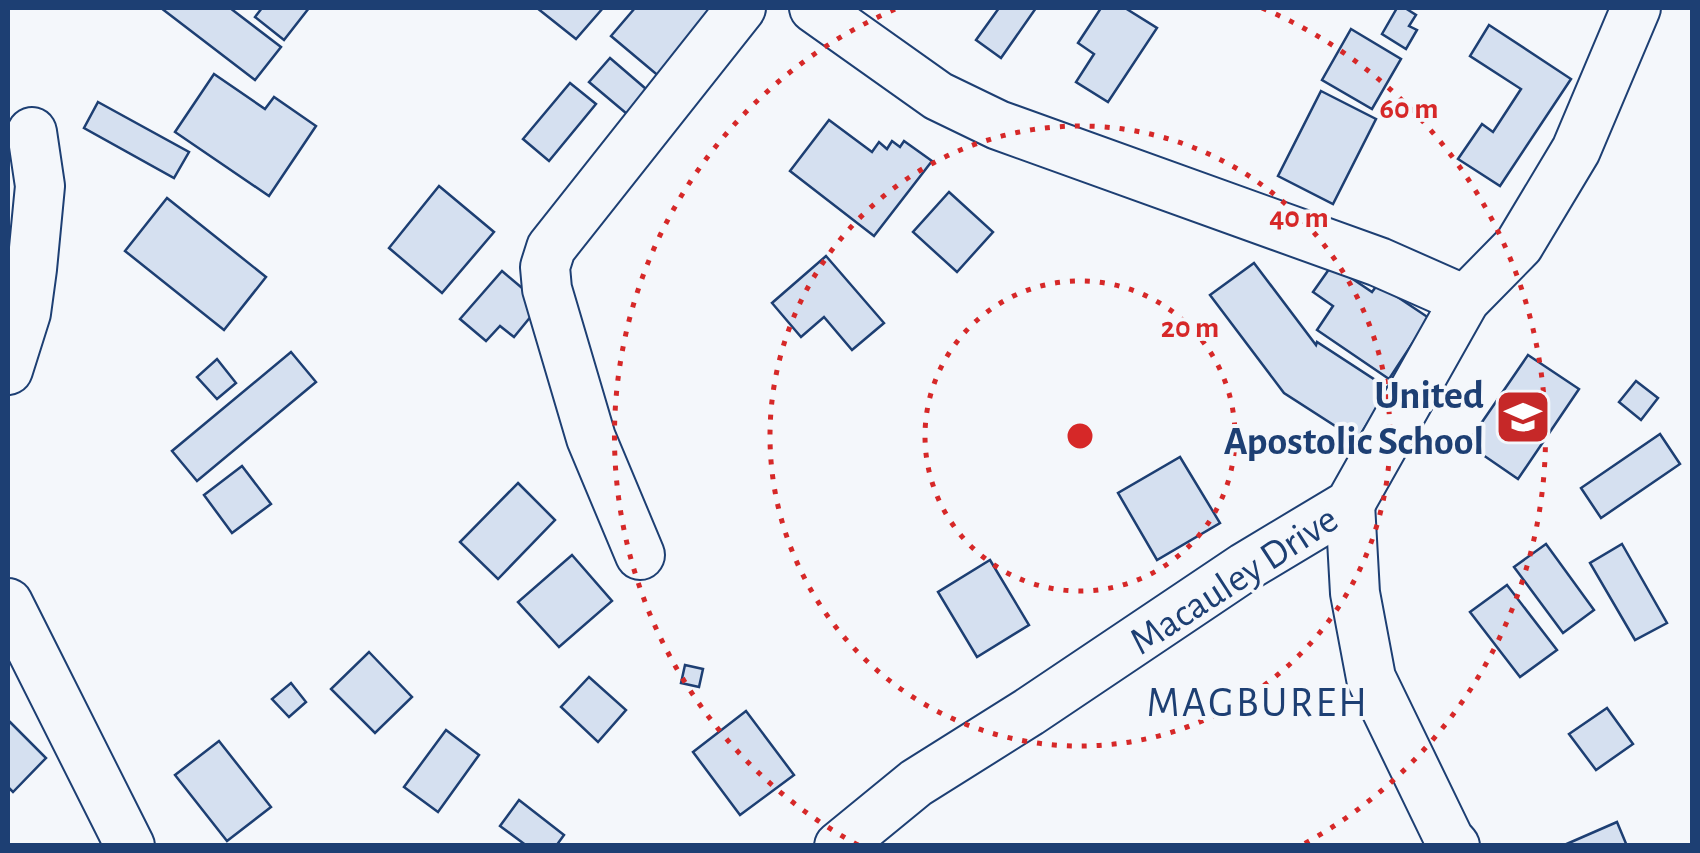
<svg xmlns="http://www.w3.org/2000/svg" width="1700" height="853" viewBox="0 0 1700 853" font-family="'Alegreya Sans',sans-serif">
<style>
.building{fill:#d5e0f0;stroke:#1d3f73;stroke-width:2.5}
.lines{fill:none;stroke-linecap:round;stroke-linejoin:round}
.minor-casing{stroke:#1d3f73;stroke-width:52}
.minor{stroke:#f4f7fb;stroke-width:48}
.ring{fill:none;stroke:#d62828;stroke-width:5;stroke-dasharray:5 10}
.labels{text-anchor:middle;stroke-width:8;stroke-linejoin:round;paint-order:stroke}
.poi-label{font-size:40px;font-weight:bold;fill:#1d3f73;stroke:#f4f7fb;text-anchor:end}
.street-label{font-size:40px;fill:#1d3f73;stroke:#f4f7fb}
.neighbourhood-label{font-size:42px;letter-spacing:2.5px;fill:#1d3f73;stroke:#f4f7fb}
.centre{fill:#d62828;stroke:#f4f7fb;stroke-width:5}
.ring-label{font-size:30px;text-anchor:middle;font-weight:bold;fill:#d62828;stroke:#f4f7fb;stroke-width:8;stroke-linejoin:round;paint-order:stroke}
</style>
<rect width="100%" height="100%" fill="#f4f7fb"/>
<g class="building">
<path d="M161,8h69l51,39 -26,33z"/>
<path d="M262,8h47l-25,32 -29,-23z"/>
<path d="M537,8h66l-27,31z"/>
<path d="M635,8h85l-59,70 -50,-42z"/>
<path d="M999,8h37l-35,50 -25,-18z"/>
<path d="M1101,8h24l32,20 -49,74 -32,-20 18,-28 -16,-11z"/>
<path d="M1397,8h8l11,7 -7,11 8,4 -11,19 -24,-15z"/>
<path d="M1489,25l82,54 -71,107 -42,-27 24,-35 11,8 28,-43 -51,-33z"/>
<path d="M1351,29l50,30 -29,50 -50,-29z"/>
<path d="M610,58l43,37 -20,24 -44,-37z"/>
<path d="M214,74l51,35 9,-12 42,29 -47,70 -94,-64z"/>
<path d="M570,83l26,21 -47,57 -26,-22z"/>
<path d="M1321,91l55,28 -43,85 -55,-28z"/>
<path d="M98,102l91,50 -15,26 -90,-50z"/>
<path d="M829,120l43,32 7,-10 8,7 5,-8 8,6 4,-6 28,20 -58,75 -84,-65z"/>
<path d="M439,186l55,46 -52,61 -53,-45z"/>
<path d="M949,192l44,40 -36,40 -44,-40z"/>
<path d="M167,198l99,79 -42,53 -99,-79z"/>
<path d="M826,256l58,67 -32,27 -28,-33 -23,20 -29,-34z"/>
<path d="M1254,263l62,82 1,-3 72,47 -32,51 -73,-47 -74,-98z"/>
<path d="M1332,265l40,27 6,-8 51,34 -40,61 -72,-49 16,-24 -20,-14z"/>
<path d="M502,271l39,33 -27,33 -14,-11 -14,15 -26,-22z"/>
<path d="M291,352l25,30 -119,99 -25,-30z"/>
<path d="M1528,355l51,34 -61,90 -51,-35z"/>
<path d="M217,359l19,24 -19,16 -20,-22z"/>
<path d="M1636,381l22,17 -17,22 -22,-18z"/>
<path d="M1660,434l20,30 -79,54 -20,-30z"/>
<path d="M1180,457l40,66 -63,37 -39,-67z"/>
<path d="M242,466l29,38 -39,29 -28,-38z"/>
<path d="M518,483l37,37 -57,59 -38,-37z"/>
<path d="M1546,544l48,66 -31,23 -49,-66z"/>
<path d="M1622,544l45,79 -32,17 -45,-77z"/>
<path d="M572,555l40,46 -53,46 -41,-45z"/>
<path d="M990,560l39,65 -52,32 -39,-65z"/>
<path d="M1507,585l50,65 -37,27 -50,-65z"/>
<path d="M369,652l43,45 -37,36 -44,-44z"/>
<path d="M685,665l18,4 -4,18 -18,-4z"/>
<path d="M589,677l37,33 -28,32 -37,-35z"/>
<path d="M291,683l15,19 -17,15 -17,-18z"/>
<path d="M1607,708l26,36 -37,26 -27,-36z"/>
<path d="M746,711l48,64 -54,40 -47,-63z"/>
<path d="M10,722l36,36 -33,34 -5,-5v-62z"/>
<path d="M446,730l33,25 -41,57 -34,-25z"/>
<path d="M219,741l52,66 -44,34 -52,-66z"/>
<path d="M519,800l45,35 -8,11h-29l-27,-20z"/>
<path d="M1617,822l10,24h-65z"/>
</g>
<g class="lines">
<g class="minor-casing">
<g id="minor">
<path d="M814,8l124,88 60,29 381,137 86,38"/>
<path d="M8,370l18,-57 6,-44 8,-83 -8,-54"/>
<path d="M1350,504l5,89 16,85 78,161 6,7"/>
<path d="M640,555l-49,-117 -44,-149 -2,-22 6,-19 190,-240"/>
<path d="M8,603l122,243"/>
<path d="M839,846l77,-63 113,-71 216,-145 105,-63 115,-204 54,-55 57,-95 60,-142"/>
</g>
</g>
<use href="#minor" class="minor"/>
</g>
<g class="ring">
<circle cx="1080" cy="436" r="155"/>
<circle cx="1080" cy="436" r="310"/>
<path d="M858 845A465 465 0 0 1 898 8M1262 8A465 465 0 0 1 1302 845"/>
</g>
<defs>
<g id="school-square" transform="scale(2.875)"><rect x="-9" y="-9" width="18" height="18" rx="4" fill="#c62828" stroke="#f4f7fb"/><path d="M0-5L7-2L0 1L-7-2ZM-4 1L0 2.5L4 1V4Q0 6-4 4Z" fill="#fff"/></g>
</defs>
<g fill-rule="evenodd">
<use href="#school-square" x="1523" y="417"/>
</g>
<g class="labels">
<g class="poi-label">
<text x="1484" y="408">United<tspan x="1484" dy="46">Apostolic School</tspan></text>
</g>
<g class="street-label">
<text transform="translate(1233 579) rotate(-33)" y="14">Macauley Drive</text>
</g>
<g class="neighbourhood-label">
<text x="1258" y="716">MAGBUREH</text>
</g>
</g>
<circle cx="1080" cy="436" r="15" class="centre"/>
<g class="ring-label">
<text x="1409" y="118">60 m</text>
<text x="1299" y="227">40 m</text>
<text x="1190" y="337">20 m</text>
</g>
<rect width="1700" height="853" fill="none" stroke="#1d3f73" stroke-width="20"/>
</svg>
